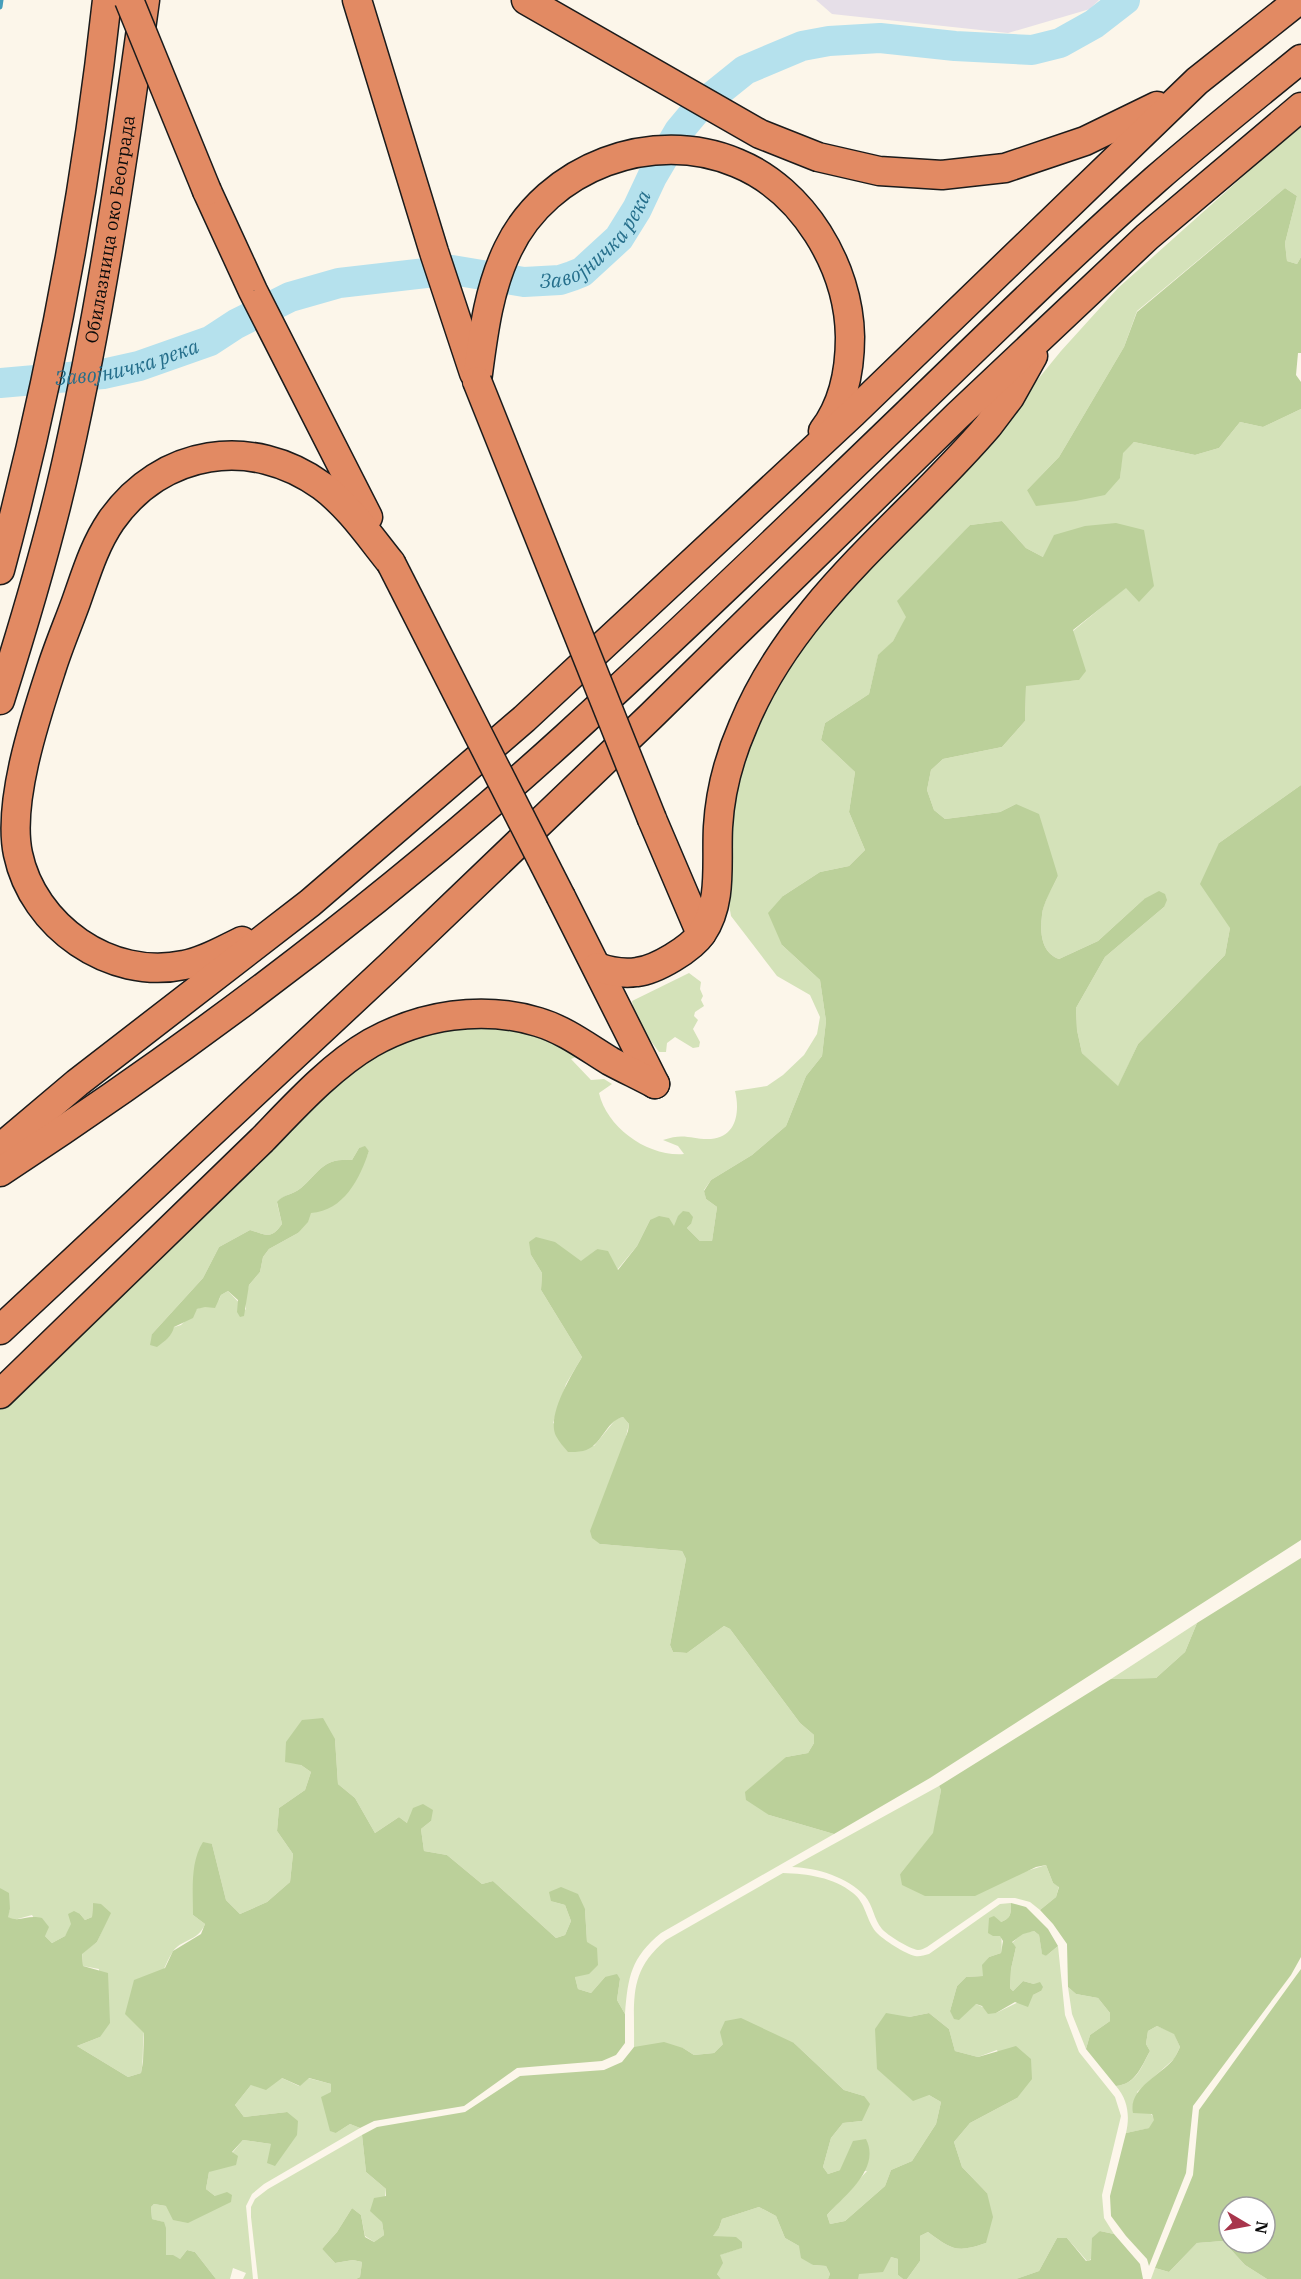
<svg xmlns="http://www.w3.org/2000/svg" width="1301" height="2279" viewBox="0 0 1301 2279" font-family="'IBM Plex Serif',serif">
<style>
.industrial{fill:#e6dfe8}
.green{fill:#d4e2b9;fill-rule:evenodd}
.forest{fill:#bbd09a;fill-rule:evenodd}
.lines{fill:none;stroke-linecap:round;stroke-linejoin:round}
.stream{stroke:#469ebb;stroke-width:5}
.river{stroke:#b5e1ed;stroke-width:30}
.highway-casing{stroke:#1b1b1b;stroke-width:31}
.highway{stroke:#e28a63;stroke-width:28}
.highway-bridge-casing{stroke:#1b1b1b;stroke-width:31;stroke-linecap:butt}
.highway-bridge{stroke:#e28a63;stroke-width:28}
.labels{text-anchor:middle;stroke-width:6;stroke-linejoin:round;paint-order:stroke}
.street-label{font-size:18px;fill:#0a0a0a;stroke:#fff}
.water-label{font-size:20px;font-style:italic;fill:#246e8b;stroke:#fff}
</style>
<rect width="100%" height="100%" fill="#fcf6ea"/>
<path class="industrial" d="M816,0h283l-9,9 -82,24 -176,-19z"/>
<g class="green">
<path d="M1301,127v130l-4,7 -10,-3 -2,-18 12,-47 -12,-8 -148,123 -13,36 -65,110 -32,33 93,-12 2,-25 12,-11 61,13 24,-7 21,-26 23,5 38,-18v376l-82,58 11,85 -5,27 -87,89 -20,43 -36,-34 -5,-23 -1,-22 29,-51 59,-50 -20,-8 -46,42 -39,18c-18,-7 -19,-26 -17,-44 1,-13 11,-28 16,-39l-42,-72 -16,8 -55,7 -11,-9 -7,-20 4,-20 12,-11 59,-12 23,-26 1,-36 53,-5 -6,-49 53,-44 28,-1 -111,-29 -17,-9 -24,-27 -32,4 -25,29 -52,87 -15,15 -9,38 -44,29 -4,17 34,32 -6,40 16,38 -16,16 -29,6 -37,24 -1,49 38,35 6,41 -4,35 -16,20 -20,50 -34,29 -41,25 -7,10 2,9 11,8 -5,34h-12l-13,-13 4,-4 -17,3 -24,-7 -13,26 -20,24 -20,-21 -16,13 -50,-7 11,18 -1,17 41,67 -16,27 -13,39 41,23 22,-27 7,-2 6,7 -29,120 82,7 4,8 -16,86 3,7 14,1 37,-27 6,3 70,94 14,12v8l-6,10 -22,4 -17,58 65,19 -173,99c-30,25 -33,43 -36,81l-8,-14 3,-21 -15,-2 -14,16 -13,-4 -3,-12 12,-35 -2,-33 -34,-8 14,4 6,16 -6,14 -9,3 -63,-57 -11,3 -35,-29 -23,-4 -3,-22 10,-8 -24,2 -8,-6 -24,16 -20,-35 -17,-14 -3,-45 -34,26 10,7 -6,18 -26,18 -2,23 16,23 -3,28 -23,20 -27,12 -14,-14 -14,-56 -19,44v27l12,9c-7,18 -25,15 -33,29 -11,17 -23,59 -28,79 -2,13 0,28 -3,41l-13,4 -51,-31 23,-9 -1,-68 -16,-3 -1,-13 15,-11 13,-29 -17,-10 -1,14 -7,3 -5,-6 -15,22 -13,7 -7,-7 -13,-21 -18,5 -7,-3 3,-8 -10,-21v-479l213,-207 152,-143 53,-26 65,-10 58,12 35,22 -5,2 20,21 13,-1 8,5 -13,9c8,35 49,64 85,61l-6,-8 -15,-6c22,-8 29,0 48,-1 26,-2 29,-28 24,-48l32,-5 16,-11 21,-20 13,-21 3,-17 -10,-22 -33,-19 -46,-60 -5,-29 5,-100 43,-106 45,-56 50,-58 77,-73 72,-84 16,-26 27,-33 57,-63 159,-142zM365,1147l4,4 -2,5 -56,56 -13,21 -29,16 -6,8 -3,15 -11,13 -4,14 1,11 -18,-19 -7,4 -2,5 -22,9 -16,16 -29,9 51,-56 16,-31 31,-17c16,5 21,10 32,-6l-5,-21c6,-9 16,-8 24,-15 19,-16 21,-30 51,-28l7,-12z"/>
<path d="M689,973l12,9 -1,7 3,7 -2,4 3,6 -9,6 -1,4 4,4 -5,9 7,13 -1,5 -6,1 -18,-11 -8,6 -1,9h-7l-23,-31 -4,-20z"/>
<path d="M1197,1623l-12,29 -29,26 -45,1z"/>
<path d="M939,1786l2,4 -7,43 -34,41 26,22 23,-1 97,-30 7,18 6,3 -3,11 -16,13 -10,-8 -15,-4h-17l-71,49c-3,1 -5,3 -9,3 -8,-1 -31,-15 -36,-21 -8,-9 -9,-24 -17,-33 -18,-19 -47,-28 -73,-29z"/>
<path d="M783,1873c25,1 50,4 70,20 13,10 13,27 23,39 7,8 30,22 39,24 5,1 9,-1 14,-2l71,-50 11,-1c0,11 0,15 -10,19 -1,11 2,20 0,31l-12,4 -6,8 1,11 -18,1 -9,9 -7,25 26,-7 20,9 45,-22 -7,-7 -11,-3 -10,10 -3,-3 1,-19 5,-22 -4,-4 11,-10 11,-2 5,4 3,18 4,3 12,-10 7,69 14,37 36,45 6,19 -19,79 2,23 10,16 -14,-3 -8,28 -5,2 -20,-23h-10l-18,33 -23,8h-109l13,-18v-25l8,-4c24,18 29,21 58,11l1,-50 -25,-26 -8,-25 16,-19 47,-25 -20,-48 -19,7 -23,-6 -6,-22 -20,-16 -20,4 20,78 12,7 -5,22 -24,37 -21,9 -6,16 -40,35 -15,3 -3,-9 40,-44 -27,-1 -12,4 -5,-7 8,-29 12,-15 19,-2 2,-25 -20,-6 -50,-47 -71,1 -9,9 -20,2 -11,-7 -49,-1c1,-46 -7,-75 32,-107z"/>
<path d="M1068,1987l8,7 22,4 12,15v8l-20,14 -4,14 -14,-35z"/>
<path d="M1157,2026l17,7 6,14 -6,12 -37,33 18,28 -5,8 -24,5c4,-17 2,-33 -10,-47 20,-2 25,-18 34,-35l-4,-7 2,-13z"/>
<path d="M282,2078l17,8 9,-8 23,6 5,49 14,-9 10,4 -96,56 -12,10 -6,12 7,73h-10l3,-6 -13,-5 -3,11h-14l-21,-27 -8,-2 -7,9 -14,-4 -3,-33 -11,-3 -1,-12 3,-3 12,2 49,-10 -9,-7 3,-17 23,-19 11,-13 28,4 16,-32 -43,5 -9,-12 16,-20z"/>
<path d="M362,2135l4,37 20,17 -4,33 2,13 -10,7 -9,-6 -4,-21 -9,-7 -15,24 -15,17 13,14 18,-3 9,2 -2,15 -4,2h-98l-7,-62v-10l4,-8 13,-10z"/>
<path d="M759,2207l17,9 9,22 14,8 14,19 13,1 4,8 -2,5h-107l-4,-5 2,-19 22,-7 -29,-11 7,-9 3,-9z"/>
<path d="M1223,2241l22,24 22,14h-116l4,-11 14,4 28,-29z"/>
<path d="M891,2257l7,2v16l5,4h-45v-5z"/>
</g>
<g class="forest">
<path d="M1285,188l12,8 -12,47 2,18 10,3 4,-7v96h-3l-2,22 5,7v27l-38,18 -23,-5 -21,26 -24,7 -61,-13 -11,11 -3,25 -15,17 -29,6 -40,5 -9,-16 32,-33 65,-110 13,-35z"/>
<path d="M1002,521l24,27 17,9 11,-22 31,-9 31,-3 28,7 10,56 -15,16 -13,-14 -53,42 13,41 -7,9 -53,6 -1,35 -23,26 -59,12 -12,11 -4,20 7,20 11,9 55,-7 16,-8 23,10 19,62c-5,11 -15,27 -16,39 -2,18 -1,37 17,44l39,-18 46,-42 15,-8 6,3 2,6 -3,7 -59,50 -29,51 1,22 5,23 36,33 20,-42 87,-89 5,-27 -30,-44 19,-41 82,-58v755l-371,238 -96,56 -65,-19 -23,-15 -1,-8 41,-35 22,-4 6,-10v-8l-14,-12 -70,-94 -6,-3 -37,27 -14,-1 -3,-7 16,-86 -4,-8 -82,-7 -8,-6 -2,-7 38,-100 1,-7 -6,-7c-18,4 -21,30 -40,34 -5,1 -11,1 -15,1 -4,-5 -9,-10 -12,-16 -10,-20 16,-62 26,-79l-41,-67 1,-17 -11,-18 -2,-13 7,-5 19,5 26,19 16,-12 11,2 10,19 19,-24 13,-26 9,-4 10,2 5,8 4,-10 5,-5 6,1 4,5 -2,7 -4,4 13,13h12l5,-34 -11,-8 -2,-8 7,-11 41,-25 34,-29 20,-50 16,-20 4,-35 -6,-41 -38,-35 -14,-32 15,-17 37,-24 29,-6 16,-16 -16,-38 6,-40 -34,-32 4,-17 44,-29 9,-39 15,-14 13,-24 -9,-16 73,-76z"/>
<path d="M365,1146l4,5c-9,27 -25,60 -58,62l-3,9 -10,11 -29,16 -6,8 -3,15 -11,13 -5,31 -4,1 -3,-5 1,-12 -10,-9 -7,4 -6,13 -10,-1 -8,2 -4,9 -19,9c-2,9 -9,14 -17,20l-7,-2 2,-11 51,-56 16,-31 31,-17c16,5 21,10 32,-6l-5,-22c6,-8 16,-7 24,-14 19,-16 21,-30 51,-28l7,-12z"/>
<path d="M1301,1558v399l-10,18 -98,131 -7,67 -37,93 -2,-7 -21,-23 -15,-20 -1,-20 16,-63 23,-5 5,-8 -2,-6 -19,-1c-5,-24 26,-37 40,-53 3,-4 5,-9 7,-13l-6,-13 -17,-8 -9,5 -2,13 4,7c-9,16 -14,33 -34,35l-30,-37 4,-14 20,-14v-8l-12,-15 -22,-4 -8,-7 -1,-43 -14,-20 -13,-14 16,-13 3,-10 -6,-4 -7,-18 -10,2 -61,29h-50l-23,-11 -2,-11 33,-41 8,-43 -2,-4 172,-107 45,-1 29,-26 12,-29z"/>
<path d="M323,1718l12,21 3,45 17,14 20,35 24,-16 8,6 6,-15 10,-4 10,6 -2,11 -10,8 3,22 23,4 35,29 11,-3 63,57 9,-3 6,-14 -6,-16 -14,-4 -2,-9 12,-5 17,7 7,15 2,33 10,6 1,17 -9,9 -14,3 3,12 13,4 14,-16 12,-3 3,5 -3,21 8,14v29l-9,12 -14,6 -85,7 -53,38 -90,15 -14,7 -10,-4 -14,9 -6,-2 -9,-34 10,-5v-8l-22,-6 -9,8 -18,-8 -16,12 -15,-5 -16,20 9,12 43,-5 11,9 -1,14 -22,31 -8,-3 4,-19 -28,-4 -11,12 6,4 -2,9 -27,7 -3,17 9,7 12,-4 5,3 -1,7 -43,21 -15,-3 -7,-14 -12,-2 -3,3 1,12 12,3 2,6v27h7l7,4 7,-9 8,2 21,27h-216v-391l9,5 1,16 -2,8c12,6 19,-3 34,1l7,9 -4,9 7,7 13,-7 6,-12 -3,-10 6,-3 6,3 5,6 7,-3 1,-14 8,1 10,9 -14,29 -15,12 1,12 25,7 2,50 -10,14 -23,9 51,31 13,-4 2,-11 1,-29 -19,-19 9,-34 31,-12 8,-17 28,-17 4,-10 -12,-9c0,-24 -3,-53 10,-73l9,2 14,56 14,14 27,-12 23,-20 3,-28 -16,-23 2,-23 26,-18 6,-18 -10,-7 -16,-3 1,-20 16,-22z"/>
<path d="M1011,1903l15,4 22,22 10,17 -12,10 -4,-2 -3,-19 -5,-4 -11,3 -11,8 4,5 -5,22 -1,19 3,3 10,-10 11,3 6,-2 3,5 -2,4 -8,4 -5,12 -13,-5 -19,11 -8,1 -6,-8 -6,-2 -17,16 -5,-1 -4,-8 7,-25 9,-9 17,-1 -1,-11 7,-8 12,-4 2,-12 -3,-5h-7l-5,-3 1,-15 5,-2 7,6c10,-4 10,-8 10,-19z"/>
<path d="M1301,1969v310h-34l-22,-14 -22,-24 -26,2 -28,29 -14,-4 38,-93 6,-65zM1229,2207h36v36h-36z"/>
<path d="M886,2013l23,4 20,-4 20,16 6,22 23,6 38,-11 15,13 1,20 -15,19 -47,25 -16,19 8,25 25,26 6,24 -7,26c-29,10 -34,7 -58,-11l-8,4v25l-13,18h-4l-5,-4v-16l-7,-2 -8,15 -24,2 -1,5h-30l2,-5 -4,-8 -13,-1 -12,-7 -2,-12 -14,-8 -9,-22 -17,-9 -37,12 -3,9 -6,8 23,1 6,5v6l-22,7 3,8 -6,11 4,5h-365l4,-2 2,-15 -9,-2 -18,3 -13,-14 15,-17 15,-24 9,7 4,22 9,5 10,-7 -2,-13 -12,-11 4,-13 12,-2v-7l-20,-17 -4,-37 15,-8 88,-15 55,-36 84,-6 18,-8 12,-15 30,-5 19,6 11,7 20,-2 9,-9 -3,-12 5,-11 16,-3 53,25 50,47 20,6 6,8 -8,17 -19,2 -12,15 -8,29 5,7 12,-4 13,-29 13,-2c15,30 -21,56 -39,76l3,9 15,-3 40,-35 6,-16 21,-9 24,-37 5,-22 -12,-7 -16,6 -36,-32 -2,-40z"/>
<path d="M1100,2231l14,3 26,30 3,15h-127l23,-8 18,-33h10l19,23 5,-1 1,-22z"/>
</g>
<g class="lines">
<path class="stream" d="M0,7l1,-7"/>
<path class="river" id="s1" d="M0,383l103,-9 36,-8 71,-25 26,-17 54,-27 49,-14 113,-13 72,12 36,-2 12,-4 10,-4 37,-34 18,-29 15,-32 27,-46 20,-24 46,-37 57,-24 27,-5 51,-3 75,8 77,4 28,-7 34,-19 31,-24"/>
<g class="highway-casing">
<g id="highway">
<path d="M357,0l77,252 40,121"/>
<path d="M526,0l234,134 58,23 61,14 63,4 63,-7 80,-27 72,-35"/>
<path d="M207,191l46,100 115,226"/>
<path d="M477,381c6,-45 11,-91 31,-132 39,-82 145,-122 229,-86 66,27 112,103 113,174 0,33 -7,68 -27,94"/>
<path d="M0,570c50,-187 86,-377 107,-570"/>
<path id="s2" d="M0,700c25,-79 49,-159 67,-240 34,-152 57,-306 78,-460"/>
<path d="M652,819l49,115"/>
<path d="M561,897l94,187"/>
<path d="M242,941c-19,9 -37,20 -58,24 -74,16 -151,-39 -166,-111 -11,-52 18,-138 34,-187 7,-22 16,-43 24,-65 10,-28 18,-56 35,-81 50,-72 141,-86 211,-35 27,20 48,51 69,77"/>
<path d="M597,967c14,5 26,7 40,5 19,-2 54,-23 65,-39 21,-31 14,-71 16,-106 2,-35 11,-69 25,-101 50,-123 161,-202 245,-300l22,-29 23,-41"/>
<path d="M0,1148l77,-65 233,-180 214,-184 329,-306 344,-332 102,-81"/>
<path d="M0,1172c200,-131 390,-275 566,-435 117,-107 231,-217 344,-326 81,-78 161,-157 245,-231 47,-41 97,-81 146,-121"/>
<path d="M0,1330l391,-365 260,-249 306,-300 190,-179 154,-130"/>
<path d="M0,1394l262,-254c32,-33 69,-74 109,-97 50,-28 111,-38 167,-21 27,8 49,25 72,39 15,8 30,15 45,23"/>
</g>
</g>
<use href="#highway" class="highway"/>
<g class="highway-bridge-casing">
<g id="highway-bridge">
<path d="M129,0l78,191"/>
<path d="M477,381l175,438"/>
<path d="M391,563l170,334"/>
</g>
</g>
<use href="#highway-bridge" class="highway-bridge"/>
</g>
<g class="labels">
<g class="street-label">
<text dy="6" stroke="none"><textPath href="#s2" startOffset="484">Обилазница око Београда</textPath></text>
</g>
<g class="water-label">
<text dy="7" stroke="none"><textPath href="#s1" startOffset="634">Завојничка река</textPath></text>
<text dy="7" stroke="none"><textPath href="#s1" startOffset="129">Завојничка река</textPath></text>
</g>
</g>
<g transform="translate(1247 2225) rotate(100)"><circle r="28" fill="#ffffff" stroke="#9d9d9d" stroke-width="1.5"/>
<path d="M0-4.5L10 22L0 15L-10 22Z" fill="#a8354c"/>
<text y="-9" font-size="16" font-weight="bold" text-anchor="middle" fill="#0a0a0a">N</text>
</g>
</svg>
